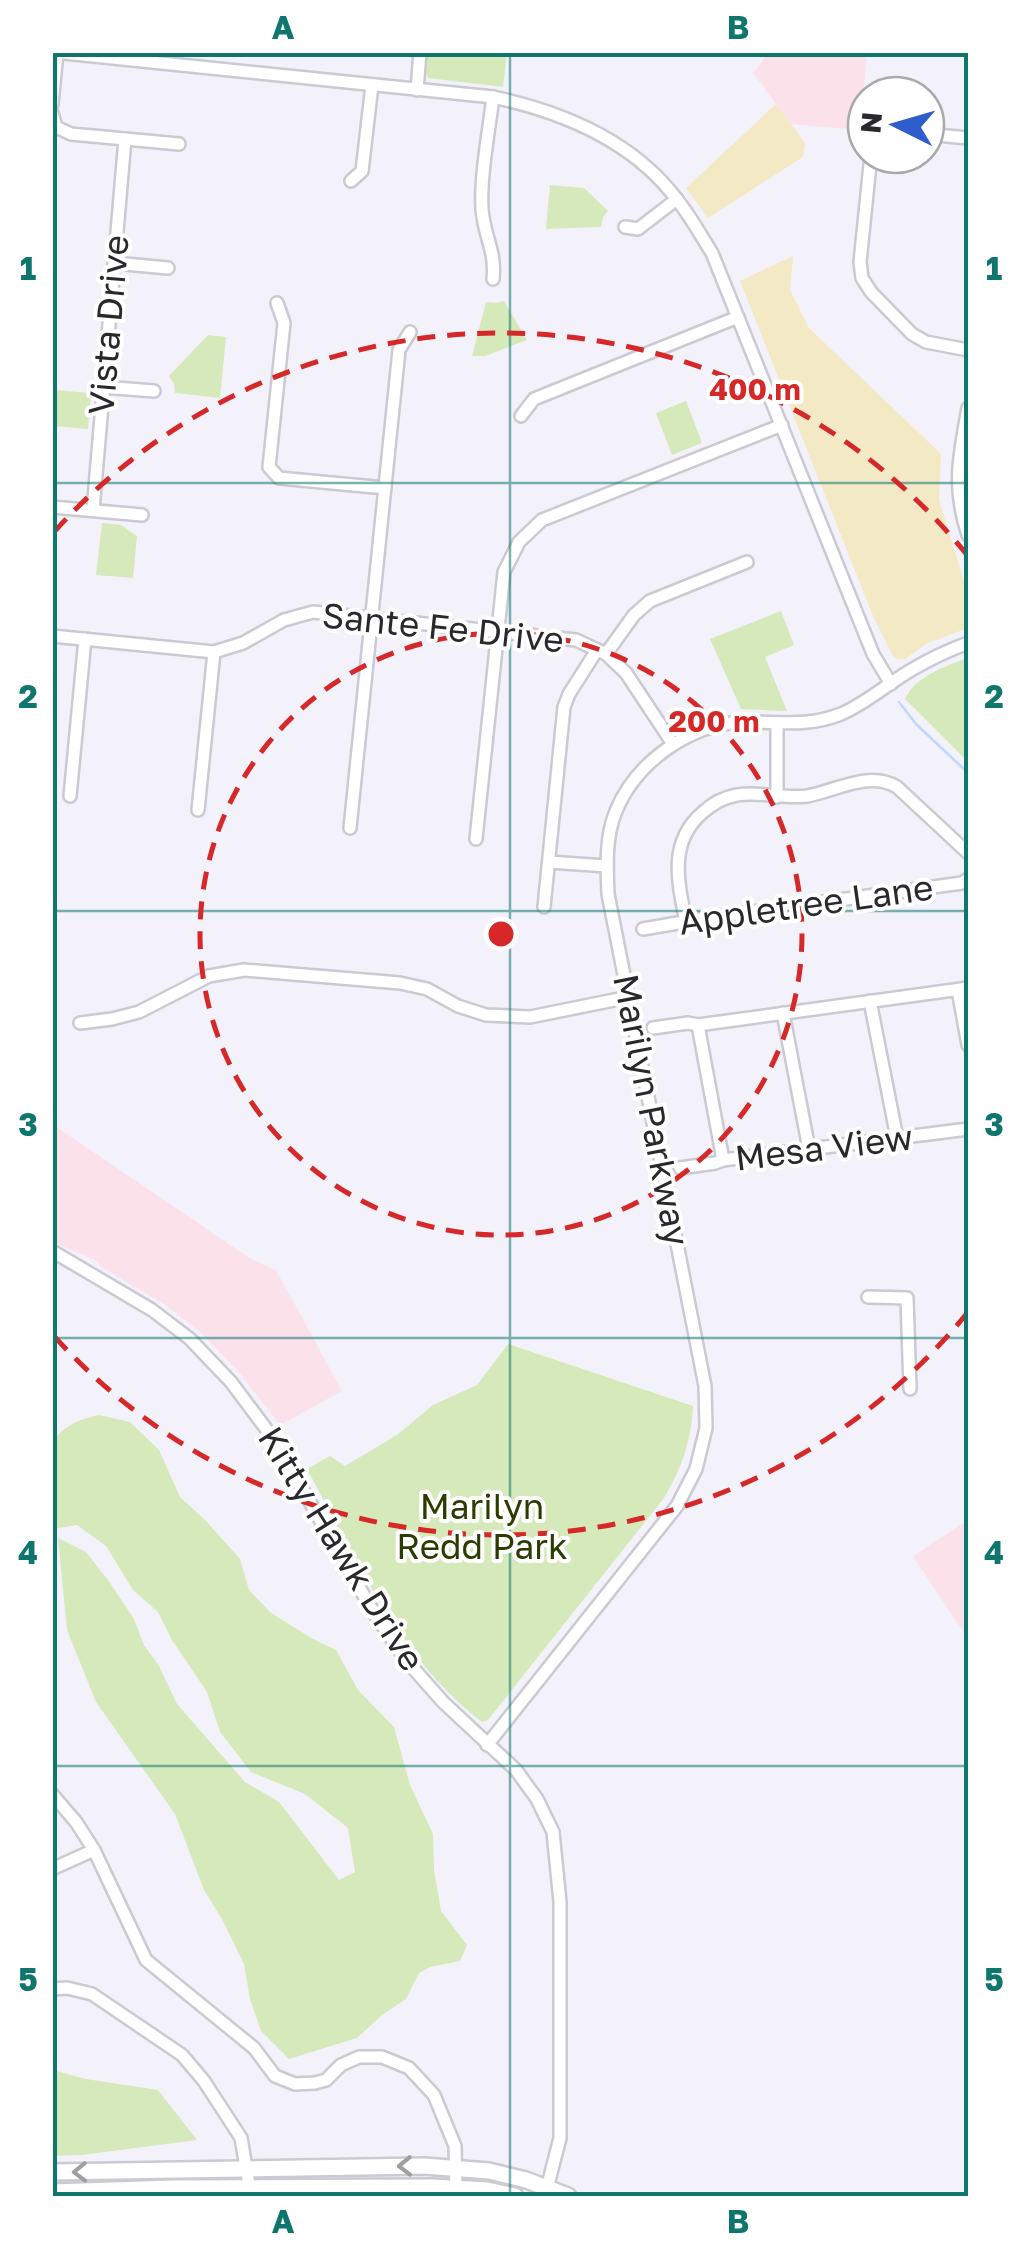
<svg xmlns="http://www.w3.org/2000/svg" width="1021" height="2249" viewBox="0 0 1021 2249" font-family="'Golos Text',sans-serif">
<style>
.commercial{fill:#fbe1ea}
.green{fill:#d6e9ba}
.sand{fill:#f3e9c4}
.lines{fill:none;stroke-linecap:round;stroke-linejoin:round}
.stream{stroke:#c0d6fe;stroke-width:2.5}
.minor-casing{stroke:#cbcad2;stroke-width:16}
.major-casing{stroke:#cbcad2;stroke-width:20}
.minor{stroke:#fff;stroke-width:11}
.major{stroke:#fff;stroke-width:15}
.oneway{stroke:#9f9fa0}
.grid{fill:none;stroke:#0f766e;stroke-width:2.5;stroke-opacity:0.55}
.ring{fill:none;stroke:#d62828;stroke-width:5;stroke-dasharray:18 12}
.labels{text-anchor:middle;stroke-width:8;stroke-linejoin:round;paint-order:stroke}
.street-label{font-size:35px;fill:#29292c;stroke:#fff}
.park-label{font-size:35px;fill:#2a3c00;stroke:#fff}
.centre{fill:#d62828;stroke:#fff;stroke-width:5}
.ring-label{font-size:30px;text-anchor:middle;font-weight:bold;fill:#d62828;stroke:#fff;stroke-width:8;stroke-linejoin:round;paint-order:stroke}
.neatline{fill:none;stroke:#0f766e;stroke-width:4}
.grid-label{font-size:32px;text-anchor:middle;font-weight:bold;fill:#0f766e}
</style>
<rect width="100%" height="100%" fill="#f3f2fa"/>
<g class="commercial">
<path d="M768,53h99l-7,77 -69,-6 -38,-51z"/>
<path d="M52,1124l199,135 25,11 66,121 -62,34 -42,-54 -39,-40 -35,-27 -63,-37 -4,-6 -44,-19z"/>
<path d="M968,1520v119l-55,-83z"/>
</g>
<g class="green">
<path d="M425,53h82l-4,34 -75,-9 -4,-10z"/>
<path d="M550,185l34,3 24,23 -5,6 -2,10 -55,2z"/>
<path d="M504,301l23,39 -42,16h-13l14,-54 10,1z"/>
<path d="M208,335l18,2 -6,61 -45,-5 -1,-9 -5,-8z"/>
<path d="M53,390l38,3 -3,36 -35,-3z"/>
<path d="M686,401l16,42 -30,12 -16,-42z"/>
<path d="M102,523l19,2 16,11 -4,42 -37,-3z"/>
<path d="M781,611l13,34 -29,12 22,54 -46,-2 -31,-70z"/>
<path d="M968,658v104l-63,-63c9,-22 42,-34 63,-41z"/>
<path d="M508,1344l185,62c-2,35 -11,62 -29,92l-176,222 -6,2c-83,-63 -127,-165 -175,-253l23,-13 15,10 52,-31 36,-30 44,-20z"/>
<path d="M99,1415l31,7 29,28 21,47 26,24 34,38 9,31 22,23 42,26 23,11 22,40 36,37 16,58 23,49 1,36 7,41 26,34 -7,16 -30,6 -11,6 -13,26 -24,16 -25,23 -68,21 -28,-28 -11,-32 -6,-35 -22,-45 -18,-29 -29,-76 -79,-112 -29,-72 -9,-92 28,14 22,28 26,39 10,26 15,21 18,38 68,78 34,20 60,78 16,-8 -7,-44 -43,-34 -54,-22 -31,-40 -13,-40 -35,-52 -14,-28 -25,-22 -27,-44 -29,-21 -24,4 -1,-92h4c13,-14 25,-18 43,-22z"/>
<path d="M53,2070l33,9 72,11 39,50 -115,15 -29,1z"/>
</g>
<g class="sand">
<path d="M776,104l29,39 -2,14 -95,61 -22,-30z"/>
<path d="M793,256l-3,34 19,38 132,126 -2,46 29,94v34l-40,15 -23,16h-7l-5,-3 -20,-40 -133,-335z"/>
</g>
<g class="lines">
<path class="stream" d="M899,702l17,22 52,49"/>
<g class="minor-casing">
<g id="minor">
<path d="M54,52l439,45c70,15 141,44 185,104 13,16 23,35 34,52l161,401 18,30"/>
<path d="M417,90l3,-38"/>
<path d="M52,104l5,-51"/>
<path d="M52,113l4,14 15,7 108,10"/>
<path d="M926,134l42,4"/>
<path d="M871,155l-11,107 2,16 9,14 41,42 14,8 42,8"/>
<path d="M351,181l11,-10 10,-86"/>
<path d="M625,227l13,2 39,-30"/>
<path d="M114,263l54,5"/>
<path d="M493,279c3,-29 -9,-42 -11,-70 -2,-32 7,-79 11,-112"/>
<path d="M277,303l7,20 -15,144 10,11 106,10"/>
<path d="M103,387l51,4"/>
<path d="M968,408c-9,50 -16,78 0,127"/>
<path d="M521,416l13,-17 204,-82"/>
<path d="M52,507l90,8"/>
<path d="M93,510l32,-371"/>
<path d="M52,636l162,16 29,-9 41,-23 29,-8 263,28 30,14 20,19 47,71"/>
<path d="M606,654l28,-39 16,-14 97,-39"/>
<path d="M777,725v72"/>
<path d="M70,796l15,-157"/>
<path d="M198,810l16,-158"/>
<path d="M350,828l49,-478 11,-18"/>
<path d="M476,839l28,-267 15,-30 23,-22 240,-95"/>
<path d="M549,862l58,4"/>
<path d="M544,907l20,-200 5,-13 28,-44"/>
<path d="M686,922c-8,-40 -18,-79 16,-109 10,-9 22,-16 35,-18 22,-4 47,4 70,1 29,-5 62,-26 90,-9l71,66"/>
<path d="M643,929l58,-10 261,-36 6,-4"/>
<path d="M958,990l10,55"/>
<path d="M870,1001l27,137"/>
<path d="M783,1013l26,136"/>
<path d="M80,1023l32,-4 27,-7 70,-36 35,-6 156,13 27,6 31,17 28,9 44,2 99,-20"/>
<path d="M698,1025l25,135"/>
<path d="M653,1028l35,-5 10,2 270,-37"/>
<path d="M680,1168l35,-5 8,-3 245,-31"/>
<path d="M52,1251l100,59 38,29 41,43 42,56 101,175 32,47 37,42 73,68 21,29 16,33 7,70v236l-15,58"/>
<path d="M868,1297l39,1 3,91"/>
<path d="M487,1745l190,-239 19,-37 10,-41 -1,-42 -97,-492c-1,-27 -3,-57 8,-83 20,-49 74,-87 126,-89 36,-1 63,6 99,-8 26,-11 47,-31 72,-45 17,-10 36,-19 55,-26"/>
<path d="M52,1794l24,28 18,28 52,110 108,88 21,28 20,8 20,-1 11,-3 15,-15 18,-8h23l27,11 25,27 21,51 1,43 -4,7"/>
<path d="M52,1869l42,-19"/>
<path d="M52,1989l15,-1 25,6 90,61 22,26 37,57 10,58"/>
</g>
</g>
<g class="major-casing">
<g id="major">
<path d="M52,2172l372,-6 65,5 37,9 42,16"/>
<path d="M52,2192l122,-4 258,-1 55,3 28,6"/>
</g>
</g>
<use href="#minor" class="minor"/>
<use href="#major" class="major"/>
</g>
<defs><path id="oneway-chevron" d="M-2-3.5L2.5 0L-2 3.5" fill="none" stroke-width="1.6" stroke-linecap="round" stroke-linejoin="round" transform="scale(2.5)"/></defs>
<g class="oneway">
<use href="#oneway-chevron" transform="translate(405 2166) rotate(179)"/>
<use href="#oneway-chevron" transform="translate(80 2172) rotate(179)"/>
</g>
<path class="grid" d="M510,52v2144M52,483h916M52,911h916M52,1338h916M52,1766h916"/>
<g class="ring">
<circle cx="501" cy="934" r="301"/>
<path d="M968 1312A601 601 0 0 1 54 1336M54 532A601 601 0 0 1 968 556"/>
</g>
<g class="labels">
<g class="street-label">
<text transform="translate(109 325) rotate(-85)" y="12">Vista Drive</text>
<text transform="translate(443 628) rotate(6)" y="12">Sante Fe Drive</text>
<text transform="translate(806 905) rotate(-8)" y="12">Appletree Lane</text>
<text transform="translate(651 1110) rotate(79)" y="12">Marilyn Parkway</text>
<text transform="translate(824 1148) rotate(-7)" y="12">Mesa View</text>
<text transform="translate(341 1549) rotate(58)" y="12">Kitty Hawk Drive</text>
</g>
<g class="park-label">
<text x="482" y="1519">Marilyn<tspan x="482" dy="40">Redd Park</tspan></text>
</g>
</g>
<circle cx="501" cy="934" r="15" class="centre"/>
<g class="ring-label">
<text x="755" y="400">400 m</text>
<text x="714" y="732">200 m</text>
</g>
<rect width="1021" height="2249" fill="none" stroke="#ffffff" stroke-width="110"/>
<g transform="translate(896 125) rotate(275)"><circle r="48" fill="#ffffff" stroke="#a9a9ab" stroke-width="2.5"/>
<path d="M0-8L18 38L0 25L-18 38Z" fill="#2f5dcc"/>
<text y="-15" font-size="28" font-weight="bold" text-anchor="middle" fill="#29292c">N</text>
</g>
<rect x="55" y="55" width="911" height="2139" class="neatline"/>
<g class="grid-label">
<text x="283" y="39">A</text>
<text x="738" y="39">B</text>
<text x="28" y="280">1</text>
<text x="994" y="280">1</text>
<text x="28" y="708">2</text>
<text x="994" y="708">2</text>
<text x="28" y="1136">3</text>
<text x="994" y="1136">3</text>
<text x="28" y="1564">4</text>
<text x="994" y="1564">4</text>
<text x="28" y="1991">5</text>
<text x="994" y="1991">5</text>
<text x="283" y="2233">A</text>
<text x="738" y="2233">B</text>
</g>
</svg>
